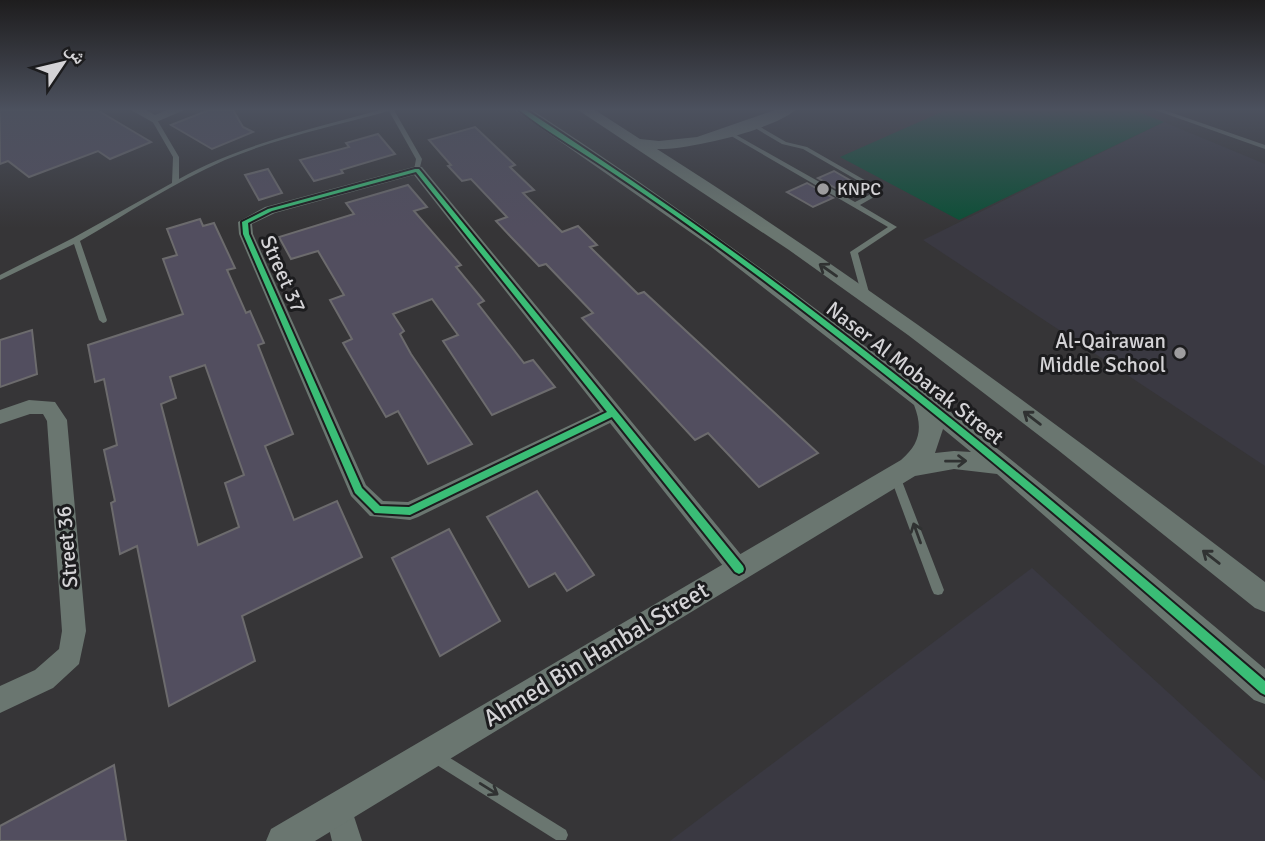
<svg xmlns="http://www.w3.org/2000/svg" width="1265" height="841" viewBox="0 0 1265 841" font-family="Signika,'Noto Naskh Arabic',sans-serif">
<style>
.built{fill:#3a3942}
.green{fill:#0b4f36}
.building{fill:#524e5f;stroke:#6c6b6d;stroke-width:2;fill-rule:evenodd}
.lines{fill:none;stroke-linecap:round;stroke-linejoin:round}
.service{fill:#6a7670;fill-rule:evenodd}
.minor{fill:#6a7670;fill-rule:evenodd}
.tertiary{fill:#6a7670;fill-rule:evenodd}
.cycleway-casing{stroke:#1c1c1e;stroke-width:4}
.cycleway{fill:#3abd76;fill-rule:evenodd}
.oneway{stroke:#303232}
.poi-dot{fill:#9d9c9e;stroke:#1c1c1e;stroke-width:2.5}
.labels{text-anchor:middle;stroke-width:6;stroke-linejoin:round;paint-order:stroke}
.far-poi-label{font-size:18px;fill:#d4d3d6;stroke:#1c1c1e;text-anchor:start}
.street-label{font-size:21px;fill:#d4d3d6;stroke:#1c1c1e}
.poi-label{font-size:21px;fill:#d4d3d6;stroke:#1c1c1e;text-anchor:end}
.near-street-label{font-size:24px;fill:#d4d3d6;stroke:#1c1c1e}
</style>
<rect width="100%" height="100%" fill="#363537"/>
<g class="built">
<path d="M1164,122l101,42v302l-342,-226z"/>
<path d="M1032,568l233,213v60h-595z"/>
</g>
<path class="green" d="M946,110h188l30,12 -205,98 -119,-63z"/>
<g class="building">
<path d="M0,110h97l54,32 -41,17 -12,-8 -69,26 -21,-16 -8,3z"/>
<path d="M209,110h24l10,17 10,5 -41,17 -41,-24z"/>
<path d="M475,127l40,38 -5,2 24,23 -11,3 39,39 16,-6 19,19 -7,2 48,47 6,-2 174,161 -59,34 -51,-54 -13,7 -113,-122 11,-5 -47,-49 -7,2 -28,-29 -15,-16 11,-4 -36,-38 -9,2 -14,-15 3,-1 -22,-25z"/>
<path d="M378,134l17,20 -54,16 2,3 -29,8 -14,-21 49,-13 -3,-4z"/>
<path d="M268,169l14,24 -23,7 -14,-25z"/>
<path d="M834,171l26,15 -16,7 -26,-15z"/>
<path d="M807,183l26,15 -20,9 -26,-15z"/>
<path d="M408,185l19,22 -13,4 47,54 -5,2 28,34 -6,3 46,59 9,-3 22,27 -63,28 -49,-74 15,-6 -26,-36 -39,15 11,17 -4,3 11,20 61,90 -44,20 -30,-53 -12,6 -43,-74 9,-4 -22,-39 14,-5 -26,-44 -27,8 -12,-22 75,-23 -8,-11z"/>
<path d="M200,219l3,7 11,-3 21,45 -8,2 19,43 4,-2 14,32 -6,2 35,89 -28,12 29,74 43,-19 25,56 -120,59 13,45 -86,45 -32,-160 -17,8 -9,-51 4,-2 -11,-51 13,-5 -13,-66 -9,3 -7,-37 95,-31 -20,-55 14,-4 -10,-26zM205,365l39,110 -19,8 14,44 -41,18 -37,-141 15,-6 -6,-21z"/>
<path d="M32,330l5,44 -37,13v-47z"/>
<path d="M537,491l57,84 -27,16 -12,-18 -26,14 -42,-70z"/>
<path d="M449,529l51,92 -60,35 -48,-98z"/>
<path d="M114,765l12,76h-126v-15z"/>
</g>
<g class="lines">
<g class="service">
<path d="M380,110h14l28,49 -3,12 -5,-1 2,-11 -27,-48c-55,15 -112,27 -164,49 -50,22 -97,53 -145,81l27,79 -1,2 -3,1 -4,-3 -25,-76 -74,36v-5l73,-37 99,-55 1,-26 -22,-38 1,-1h4l23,39v22c62,-35 133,-50 201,-69z"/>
<path d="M1155,110h9l101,35v4z"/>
<path d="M752,122l34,20 21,5 68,39 -1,11 -14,8 37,22 -39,26 12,43 -1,2 -3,1 -4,-3 -12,-44 38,-25 -162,-94 5,-1 124,70 14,-7v-8l-66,-38 -21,-5 -32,-19v-2z"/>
<path d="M895,472l4,1 1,3 44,114 -2,4 -4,1 -4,-1 -2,-4 -42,-114 1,-3z"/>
<path d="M434,748l132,82 2,5 -2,5h-10l-127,-80 -2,-5 2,-5z"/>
</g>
<g class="minor">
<path d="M131,110h15l9,5 12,-5h17l-30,13z"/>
<path d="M417,166l5,1 325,395 3,7 -3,7 -8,3 -8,-3 -121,-153 -192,94 -8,3 -40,-4 -19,-20 -112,-262 -1,-12 27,-15zM414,175l186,236 -192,91 -25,-1 -17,-16 -113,-251 -1,-10 23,-11z"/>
<path d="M29,400l26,2 12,18 19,211 -7,33 -26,24 -53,25v-27l35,-16 24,-21 3,-18 -15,-210 -4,-7h-13l-30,10v-14z"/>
<path d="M338,794l10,4 14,43h-30l-8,-33 4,-10z"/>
</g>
<g class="tertiary">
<path d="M515,110h17c258,169 498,360 733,559v35l-11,-4 -257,-226 -43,-5 -39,7 -600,365h-49l5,-12 630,-369c19,-16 22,-32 13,-55l-204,-159zM943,429l28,23 -17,-1 -19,2z"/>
<path d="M578,110h17l45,29 19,2 38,-4 78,-27h20c-22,20 -108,40 -138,39 211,134 410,282 608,433v30l-10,-4 -197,-158 -150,-115 -119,-85z"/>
</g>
<g class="cycleway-casing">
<g id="cycleway">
<path d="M519,110h7c99,65 196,131 290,203 154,117 302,242 449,368v14l-4,-2c-147,-130 -296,-258 -452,-378 -62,-48 -127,-96 -193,-140 -32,-22 -66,-41 -97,-65z"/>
<path d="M415,169h4l324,397 1,3 -1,3 -4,2 -4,-2 -123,-155 -202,98 -35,-2 -20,-20 -112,-259 -1,-12 26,-13zM416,172l191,240 -198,95 -29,-1 -18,-18 -113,-254 -1,-11 24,-12z"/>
</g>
</g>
<use href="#cycleway" class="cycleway"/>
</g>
<defs><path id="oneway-shaft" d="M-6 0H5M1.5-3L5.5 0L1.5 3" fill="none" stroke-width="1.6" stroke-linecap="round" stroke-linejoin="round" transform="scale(1.75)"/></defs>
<g class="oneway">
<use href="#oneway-shaft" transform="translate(828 270) rotate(-145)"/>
<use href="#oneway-shaft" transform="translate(1032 418) rotate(-143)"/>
<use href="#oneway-shaft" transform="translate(956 461) rotate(-1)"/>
<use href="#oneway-shaft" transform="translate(917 533) rotate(-110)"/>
<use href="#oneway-shaft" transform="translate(1211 557) rotate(-142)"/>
<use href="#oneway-shaft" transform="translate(489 789) rotate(32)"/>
</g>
<linearGradient id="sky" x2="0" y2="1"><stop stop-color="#1e1d1e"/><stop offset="0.48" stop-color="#4c515e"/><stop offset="1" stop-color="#4c515e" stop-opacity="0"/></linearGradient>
<rect width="1265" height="228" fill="url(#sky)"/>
<g class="poi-dot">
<circle cx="823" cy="189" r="7"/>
<circle cx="1180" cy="353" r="7"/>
</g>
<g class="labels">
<g class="far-poi-label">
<text x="837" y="195">KNPC</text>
</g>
<g class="street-label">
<text transform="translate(283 274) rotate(66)" y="7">Street 37</text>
<text transform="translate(915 373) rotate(38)" y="7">Naser Al Mobarak Street</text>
<text transform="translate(67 547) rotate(-95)" y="7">Street 36</text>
</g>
<g class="poi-label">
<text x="1166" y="348">Al-Qairawan<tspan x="1166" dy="24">Middle School</tspan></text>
</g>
<g class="near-street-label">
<text transform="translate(596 654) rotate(-31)" y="8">Ahmed Bin Hanbal Street</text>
</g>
</g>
<g transform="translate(63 63) rotate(55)" stroke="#1c1c1e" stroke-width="5" paint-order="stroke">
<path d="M0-5L12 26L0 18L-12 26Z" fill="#d4d3d6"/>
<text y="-10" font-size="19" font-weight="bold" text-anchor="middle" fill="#d4d3d6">ش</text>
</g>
</svg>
